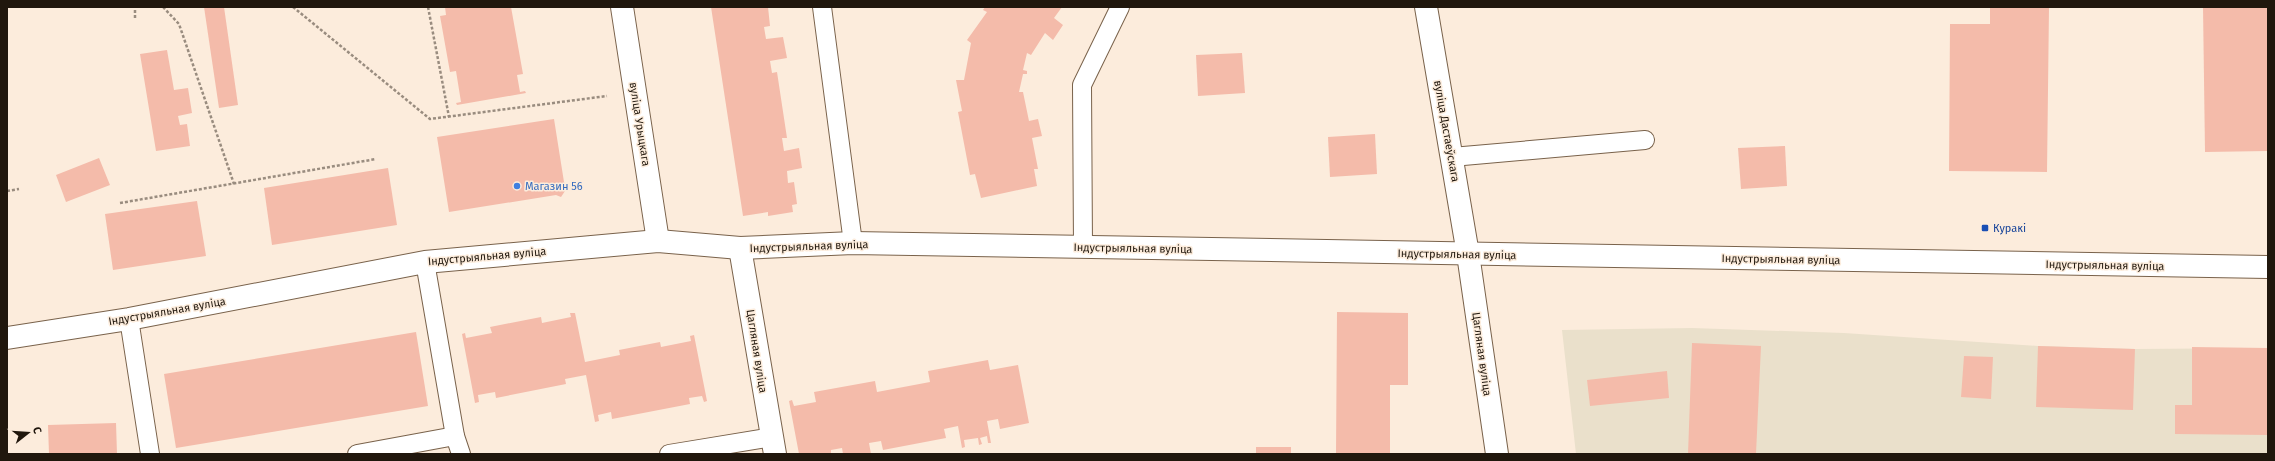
<svg xmlns="http://www.w3.org/2000/svg" width="2275" height="461" viewBox="0 0 2275 461" font-family="'Fira Sans',sans-serif">
<style>
.industrial{fill:#eae0cb}
.building{fill:#f4bbaa}
.lines{fill:none;stroke-linecap:round;stroke-linejoin:round}
.lane-casing{stroke:#79624b;stroke-width:20}
.street-casing{stroke:#79624b;stroke-width:24}
.path{stroke:#998c7f;stroke-width:2.5;stroke-dasharray:3 2;stroke-linecap:butt}
.lane{stroke:#fff;stroke-width:18}
.street{stroke:#fff;stroke-width:22}
.shop-dot{fill:#3f7fe0;stroke:#fcecdc;stroke-width:1.5}
.transit-dot{fill:#1a4fb4;stroke:#fcecdc;stroke-width:1.5}
.labels{text-anchor:middle;stroke-width:3;stroke-linejoin:round;paint-order:stroke}
.street-label{font-size:11px;fill:#20170d;stroke:#fcecdc}
.shop-label{font-size:11px;fill:#366cbe;stroke:#fcecdc;text-anchor:start}
.transit-label{font-size:11px;fill:#164399;stroke:#fcecdc;text-anchor:start}
</style>
<rect width="100%" height="100%" fill="#fcecdc"/>
<path class="industrial" d="M1692,328l152,5 194,13 97,3 133,-1v106h-692l-14,-124z"/>
<g class="building">
<path d="M204,7h20l14,98 -19,3z"/>
<path d="M445,7h66l12,67 -6,1 3,17 5,-1 1,2 -69,12 -1,-2 5,-1 -5,-31 -6,1 -10,-56 6,-1z"/>
<path d="M711,7h57l2,19 -6,1 2,12 17,-2 4,21 -17,3 2,12 5,-1 10,66h-5l2,13 15,-3 3,20 -15,3 1,12 6,-1 3,22 -5,1 1,7 -25,4v-4l-25,4z"/>
<path d="M985,7h77l-8,11 9,7 -10,15 -8,-7 -14,22 -4,-2 -4,17 4,1v3h-4l-4,18h4l6,29 9,-2 4,17 -10,2 6,31h-4l3,17 -56,12 -6,-24 -5,1 -12,-63 4,-1 -6,-31h8l7,-37 -4,-3 20,-28 -4,-2z"/>
<path d="M1990,7h59l-2,165 -98,-1 1,-147h40z"/>
<path d="M2203,7h65v144l-63,1z"/>
<path d="M167,50l7,40 14,-2 4,25 -14,3 2,9 7,-1 3,22 -34,5 -16,-97z"/>
<path d="M1242,53l3,40 -47,3 -2,-41z"/>
<path d="M554,119l10,63 3,6 -6,9 -5,-2 -107,17 -12,-75z"/>
<path d="M1375,134l2,40 -47,3 -2,-40z"/>
<path d="M1785,146l2,40 -46,3 -3,-41z"/>
<path d="M99,158l11,27 -44,17 -10,-27z"/>
<path d="M388,168l9,57 -125,20 -8,-57z"/>
<path d="M197,201l9,55 -93,14 -8,-56z"/>
<path d="M1337,312l71,1v72h-18v69h-54z"/>
<path d="M570,313h5l10,49 35,-7 -1,-5 41,-8 1,5 30,-6 -1,-5 4,-1 13,66 -3,1 -2,-6 -13,2 1,6 -78,15 -1,-7 -13,3 1,6 -4,1 -9,-47 -21,4 1,5 -70,14 -1,-6 -17,3 1,7 -4,1 -13,-69 3,-1 1,5 26,-5 -2,-6 51,-10 1,6 29,-6z"/>
<path d="M416,332l12,74 -252,42 -12,-74z"/>
<path d="M1692,343l69,3 -5,108h-68z"/>
<path d="M2038,346l97,3 -2,61 -97,-3z"/>
<path d="M2192,347l76,1v87l-93,-1v-29h17z"/>
<path d="M1964,356l29,1 -2,42 -30,-2z"/>
<path d="M988,360l2,10 28,-5 11,58 -29,6 -2,-10 -11,2 4,22h-3l-1,-7 -7,2 2,6 -3,1 -1,-7 -14,2 1,7 -3,1 -4,-22 -14,3 2,9 -63,12 -2,-9 -12,2 2,11h-28l-1,-6 -11,2v4h-32l-10,-53 3,-1 2,6 22,-4 -2,-10 61,-11 2,11 53,-10 -2,-11z"/>
<path d="M1667,371l2,27 -79,8 -3,-26z"/>
<path d="M116,423l1,31h-68l-1,-29z"/>
<rect x="1256" y="447" width="35" height="7"/>
</g>
<g class="lines">
<g class="lane-casing">
<g id="lane">
<path d="M822,7l31,236"/>
<path d="M1452,157l193,-17"/>
<path d="M1083,247l-1,-162 38,-78"/>
<path d="M425,262l30,174 6,18"/>
<path d="M129,319l21,135"/>
<path d="M357,454l98,-18"/>
<path d="M669,454l103,-17"/>
</g>
</g>
<g class="street-casing">
<g id="street">
<path d="M622,7l36,234"/>
<path d="M1426,7l42,247 29,200"/>
<path d="M740,248l35,206"/>
<path d="M7,338l122,-19 296,-57 233,-21 82,7 113,-5 1415,24"/>
</g>
</g>
<g class="path">
<path d="M163,7l16,17 55,160"/>
<path d="M293,7l137,112 177,-23"/>
<path d="M428,7l21,110"/>
<path d="M135,18v-11"/>
<path d="M7,191l12,-2"/>
<path d="M120,203l256,-44"/>
</g>
<use href="#lane" class="lane"/>
<use href="#street" class="street"/>
</g>
<circle class="shop-dot" cx="517" cy="186" r="4"/>
<rect class="transit-dot" x="1981" y="224" width="8" height="8" rx="2"/>
<g class="labels">
<g class="street-label">
<text transform="translate(640 124) rotate(81)" y="4">вуліца Урыцкага</text>
<text transform="translate(1447 131) rotate(80)" y="4">вуліца Дастаеўскага</text>
<text transform="translate(809 246) rotate(-2)" y="4">Індустрыяльная вуліца</text>
<text transform="translate(1133 248) rotate(1)" y="4">Індустрыяльная вуліца</text>
<text transform="translate(1457 254) rotate(1)" y="4">Індустрыяльная вуліца</text>
<text transform="translate(487 256) rotate(-5)" y="4">Індустрыяльная вуліца</text>
<text transform="translate(1781 259) rotate(1)" y="4">Індустрыяльная вуліца</text>
<text transform="translate(2105 265) rotate(1)" y="4">Індустрыяльная вуліца</text>
<text transform="translate(167 311) rotate(-10)" y="4">Індустрыяльная вуліца</text>
<text transform="translate(757 351) rotate(81)" y="4">Цагляная вуліца</text>
<text transform="translate(1482 354) rotate(82)" y="4">Цагляная вуліца</text>
</g>
<g class="shop-label">
<text x="525" y="190">Магазин 56</text>
</g>
<g class="transit-label">
<text x="1993" y="232">Куракі</text>
</g>
</g>
<rect width="2275" height="461" fill="none" stroke="#20170d" stroke-width="16"/>
<g transform="translate(28 433) rotate(73)" stroke="#fcecdc" stroke-width="3" paint-order="stroke">
<path d="M0-3L7 15L0 10L-7 15Z" fill="#20170d"/>
<text y="-6" font-size="11" font-weight="bold" text-anchor="middle" fill="#20170d">С</text>
</g>
</svg>
